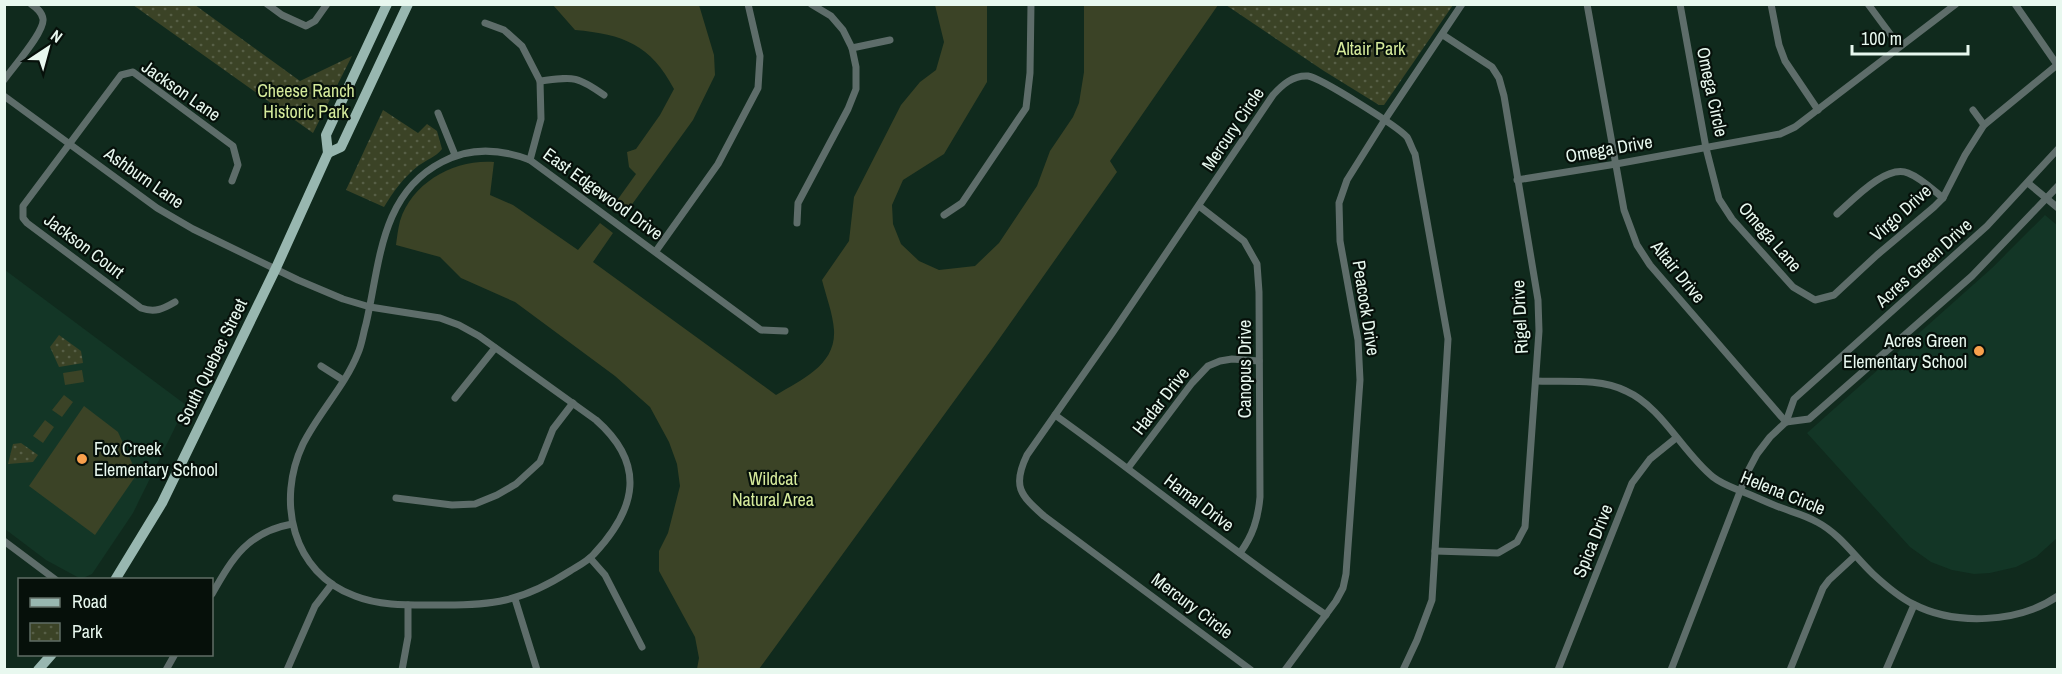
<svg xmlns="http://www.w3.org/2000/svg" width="2062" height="674" viewBox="0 0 2062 674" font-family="'Archivo Narrow',sans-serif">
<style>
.built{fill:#133626}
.grass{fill:#3b4326}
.park{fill:url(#park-dots)}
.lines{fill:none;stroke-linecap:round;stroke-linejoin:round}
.minor{stroke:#5e6d6a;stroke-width:7}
.primary{stroke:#98b7b0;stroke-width:10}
.poi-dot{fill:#f9a04c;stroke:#06100a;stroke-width:2}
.labels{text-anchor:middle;stroke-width:4.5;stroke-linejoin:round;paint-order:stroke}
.park-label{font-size:18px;fill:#d5ea9b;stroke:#06100a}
.street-label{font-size:18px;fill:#e8f8ef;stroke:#06100a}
.poi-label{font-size:18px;fill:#e8f8ef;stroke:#06100a;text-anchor:end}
</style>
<defs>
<pattern id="park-dots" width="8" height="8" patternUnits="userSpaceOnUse" patternTransform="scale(1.5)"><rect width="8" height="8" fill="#3b4326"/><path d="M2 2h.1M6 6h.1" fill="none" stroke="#575f46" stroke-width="1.8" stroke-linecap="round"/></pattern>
</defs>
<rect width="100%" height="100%" fill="#102a1d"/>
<g class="built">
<path d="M2045,215l13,11 -1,312 -21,19 -20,10 -26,6 -16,1 -22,-4 -21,-8 -21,-15 -103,-114 185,-165z"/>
<path d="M5,270l181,135 -53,108 -41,61 -11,5 -35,-19 -41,-31z"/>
</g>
<g class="grass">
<path d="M553,5h146l15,50 1,20 -22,45 -68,94 -12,-8 23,-32 -7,-7 -2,-15 9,-3 24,-34 14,-26c-23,-44 -51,-55 -99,-59z"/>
<path d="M935,5h52v77l-43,72 -41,26 -11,25 1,19 8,20 18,17 20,9 36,-4 24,-23 38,-57 13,-35 23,-34 6,-14 5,-31v-67h134l-108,156 7,11 -125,177 -233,320h-62l2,-11 -4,-21 -36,-66v-20l9,-18 12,-47 -3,-22 -8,-22 -19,-35 -35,-31 -100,-74 -54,-24 -21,-21 -44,-12c1,-8 2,-16 4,-24 12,-39 55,-62 94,-59l-4,33 23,10 65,45 22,-27 13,10 -20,29 183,133c26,-16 60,-30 58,-65 -1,-16 -8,-34 -12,-50l27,-39 5,-44 47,-92 19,-23 16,-12 8,-28z"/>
<path d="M82,370l2,12 -19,3 -2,-12z"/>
<path d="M64,395l9,7 -11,15 -10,-7z"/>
<path d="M84,406l34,26 19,42 -42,61 -66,-49z"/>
<path d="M45,420l9,7 -11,16 -10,-7z"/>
</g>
<g class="park">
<path d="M133,5h62l105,76 52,-25 -39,77z"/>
<path d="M1226,5h227l-69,100h-5l-55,-34z"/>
<path d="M383,110l35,23 9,-9 10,7 5,18c-6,8 -16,11 -24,17 -14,11 -25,26 -34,41l-38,-17z"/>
<path d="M59,335l22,16 2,12 -24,4 -9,-20z"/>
<path d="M21,443l17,12 -5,7 -25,2 5,-20z"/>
</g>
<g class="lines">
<g class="minor">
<path d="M267,4l15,11 24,11 9,-5 12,-17"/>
<path d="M1587,4l37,206 13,35 13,20 136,157"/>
<path d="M1680,4l26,144 13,51 13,20 61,68 22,13 19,-5 43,-40 57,-48 9,-9 22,-43 19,-30 73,-60"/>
<path d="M1771,4l8,41 6,16 33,49"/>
<path d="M1868,4l31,42"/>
<path d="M2015,4l43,62"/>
<path d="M485,23l19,7 18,16 18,35 1,38 -11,41"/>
<path d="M852,48l38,-8"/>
<path d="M4,80c9,-13 41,-48 39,-61 -1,-7 -6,-11 -12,-15"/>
<path d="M540,81c33,-4 36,-6 64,14"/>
<path d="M4,96l153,112 36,21 105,51 45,19 27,8 70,11 19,7 20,11 117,84c50,44 41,88 -2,134 -6,7 -16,12 -24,17 -48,31 -79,35 -135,34 -26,0 -55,1 -80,-9 -63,-23 -79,-95 -52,-152 16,-32 42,-58 55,-91 4,-9 5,-19 8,-29 14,-60 14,-130 76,-162 28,-15 59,-13 88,-2l231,170 24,1"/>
<path d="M1973,110l11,15"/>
<path d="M438,113l17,42"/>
<path d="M1517,180l99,-16 164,-30 15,-7 161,-123"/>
<path d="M2028,183l30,25"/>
<path d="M1199,206l45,35 13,23 2,28 1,205c-2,22 -7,38 -20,56"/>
<path d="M1837,214c16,-14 49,-50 71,-41 13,5 24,16 35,25"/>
<path d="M944,215l18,-12 64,-95 4,-35 1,-69"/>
<path d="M797,223l1,-20 50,-94 8,-20v-22l-4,-19 -9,-18 -12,-14 -20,-12"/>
<path d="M656,251l62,-87 40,-76 2,-32 -12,-52"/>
<path d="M175,302c-12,7 -20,11 -34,6l-114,-85 -4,-5v-12l98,-131 12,-3 100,74 5,19 -6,16"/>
<path d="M321,366l22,14"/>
<path d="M1536,381c29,1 64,-3 90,10 36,16 57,62 87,86 9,7 18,10 28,14 13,5 25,11 38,16 13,5 26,8 38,15 23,12 38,35 56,52 13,12 26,23 40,30 42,22 106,19 145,-8"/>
<path d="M455,398l40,-50"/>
<path d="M1055,415c91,65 178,137 271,200"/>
<path d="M1786,422l23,-3 163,-143 86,-90"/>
<path d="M1128,468l64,-85 16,-17 12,-5 12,-2 27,2"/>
<path d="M396,498l56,7 23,-1 22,-9 19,-11 24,-22 13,-33 20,-26"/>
<path d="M4,541l52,39"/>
<path d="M1435,551l63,2 19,-11 8,-15 14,-196 -1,-31 -34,-204 -5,-18 -7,-11 -49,-32"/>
<path d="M590,558l15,17 37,72"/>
<path d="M212,594c21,-37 36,-62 80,-70"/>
<path d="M515,599l22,71"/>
<path d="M166,670l9,-16"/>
<path d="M287,670l28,-64 17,-22"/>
<path d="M402,670l6,-33v-32"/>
<path d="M1251,670l-207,-154c-24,-21 -32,-30 -17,-61l86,-123 160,-237c9,-10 20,-20 35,-19 13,2 89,50 99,61 3,5 5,12 8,17l33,185 -16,261 -15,40 -14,30"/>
<path d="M1285,670l51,-69 7,-13 3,-14 14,-194 -2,-40 -18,-99 -1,-38 8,-23 37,-59 78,-117"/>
<path d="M1558,670l74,-187 18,-24 26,-21"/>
<path d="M1671,670l77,-199 9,-17 13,-17 16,-15 8,-23 193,-173 71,-77"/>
<path d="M1790,670l33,-82 6,-8 26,-24"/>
<path d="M1886,670l28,-65"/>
</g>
<g class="primary">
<path d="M328,153l13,-6 67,-143"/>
<path d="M115,580l47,-77 114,-235 52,-115 -2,-18 61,-131"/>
<path d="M38,670l14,-16"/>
</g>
</g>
<g class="poi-dot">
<circle cx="1979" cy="351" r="6"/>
<circle cx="82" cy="459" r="6"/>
</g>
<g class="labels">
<g class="park-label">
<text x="1371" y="55">Altair Park</text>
<text x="306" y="97">Cheese Ranch<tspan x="306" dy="21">Historic Park</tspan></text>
<text x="773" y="485">Wildcat<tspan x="773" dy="21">Natural Area</tspan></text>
</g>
<g class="street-label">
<text transform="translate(181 91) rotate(35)" y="6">Jackson Lane</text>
<text transform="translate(1712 92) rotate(78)" y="6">Omega Circle</text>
<text transform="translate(1233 129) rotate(-56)" y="6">Mercury Circle</text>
<text transform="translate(1609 149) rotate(-10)" y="6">Omega Drive</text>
<text transform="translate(144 178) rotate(35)" y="6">Ashburn Lane</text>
<text transform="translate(603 194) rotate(36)" y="6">East Edgewood Drive</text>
<text transform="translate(1901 213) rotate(-42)" y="6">Virgo Drive</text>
<text transform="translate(1770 237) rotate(49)" y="6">Omega Lane</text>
<text transform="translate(84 246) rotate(37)" y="6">Jackson Court</text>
<text transform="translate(1924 263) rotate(-42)" y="6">Acres Green Drive</text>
<text transform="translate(1678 272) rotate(51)" y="6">Altair Drive</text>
<text transform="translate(1366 308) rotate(81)" y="6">Peacock Drive</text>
<text transform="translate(1520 317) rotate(-93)" y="6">Rigel Drive</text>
<text transform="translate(212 362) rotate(-64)" y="6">South Quebec Street</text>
<text transform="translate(1245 369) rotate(-90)" y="6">Canopus Drive</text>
<text transform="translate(1161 401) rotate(-52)" y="6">Hadar Drive</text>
<text transform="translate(1783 493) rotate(22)" y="6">Helena Circle</text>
<text transform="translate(1199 503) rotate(37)" y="6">Hamal Drive</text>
<text transform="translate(1593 541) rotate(-68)" y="6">Spica Drive</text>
<text transform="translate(1192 606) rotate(37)" y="6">Mercury Circle</text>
</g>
<g class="poi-label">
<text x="1967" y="347">Acres Green<tspan x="1967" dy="21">Elementary School</tspan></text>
<text x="94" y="455" text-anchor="start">Fox Creek<tspan x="94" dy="21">Elementary School</tspan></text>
</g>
</g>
<rect width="2062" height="674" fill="none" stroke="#e8f8ef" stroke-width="12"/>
<rect x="18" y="578" width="195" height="78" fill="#06100a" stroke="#606d66" stroke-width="1.5"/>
<rect x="30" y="598" width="30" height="9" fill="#98b7b0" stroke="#606d66" stroke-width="1.5"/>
<text x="72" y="608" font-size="18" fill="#e8f8ef">Road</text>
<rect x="30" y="623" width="30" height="18" fill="url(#park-dots)" stroke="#606d66" stroke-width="1.5"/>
<text x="72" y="638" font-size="18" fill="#e8f8ef">Park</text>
<g transform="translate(48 48) rotate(36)" stroke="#06100a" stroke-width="4.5" paint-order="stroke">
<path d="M0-4.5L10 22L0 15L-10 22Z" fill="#e8f8ef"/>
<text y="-9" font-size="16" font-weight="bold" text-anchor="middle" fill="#e8f8ef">N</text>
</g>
<path d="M1852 45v9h116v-9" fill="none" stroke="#e8f8ef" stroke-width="3"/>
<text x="1861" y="45" font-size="18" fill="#e8f8ef" stroke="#06100a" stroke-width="4.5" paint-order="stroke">100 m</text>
</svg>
